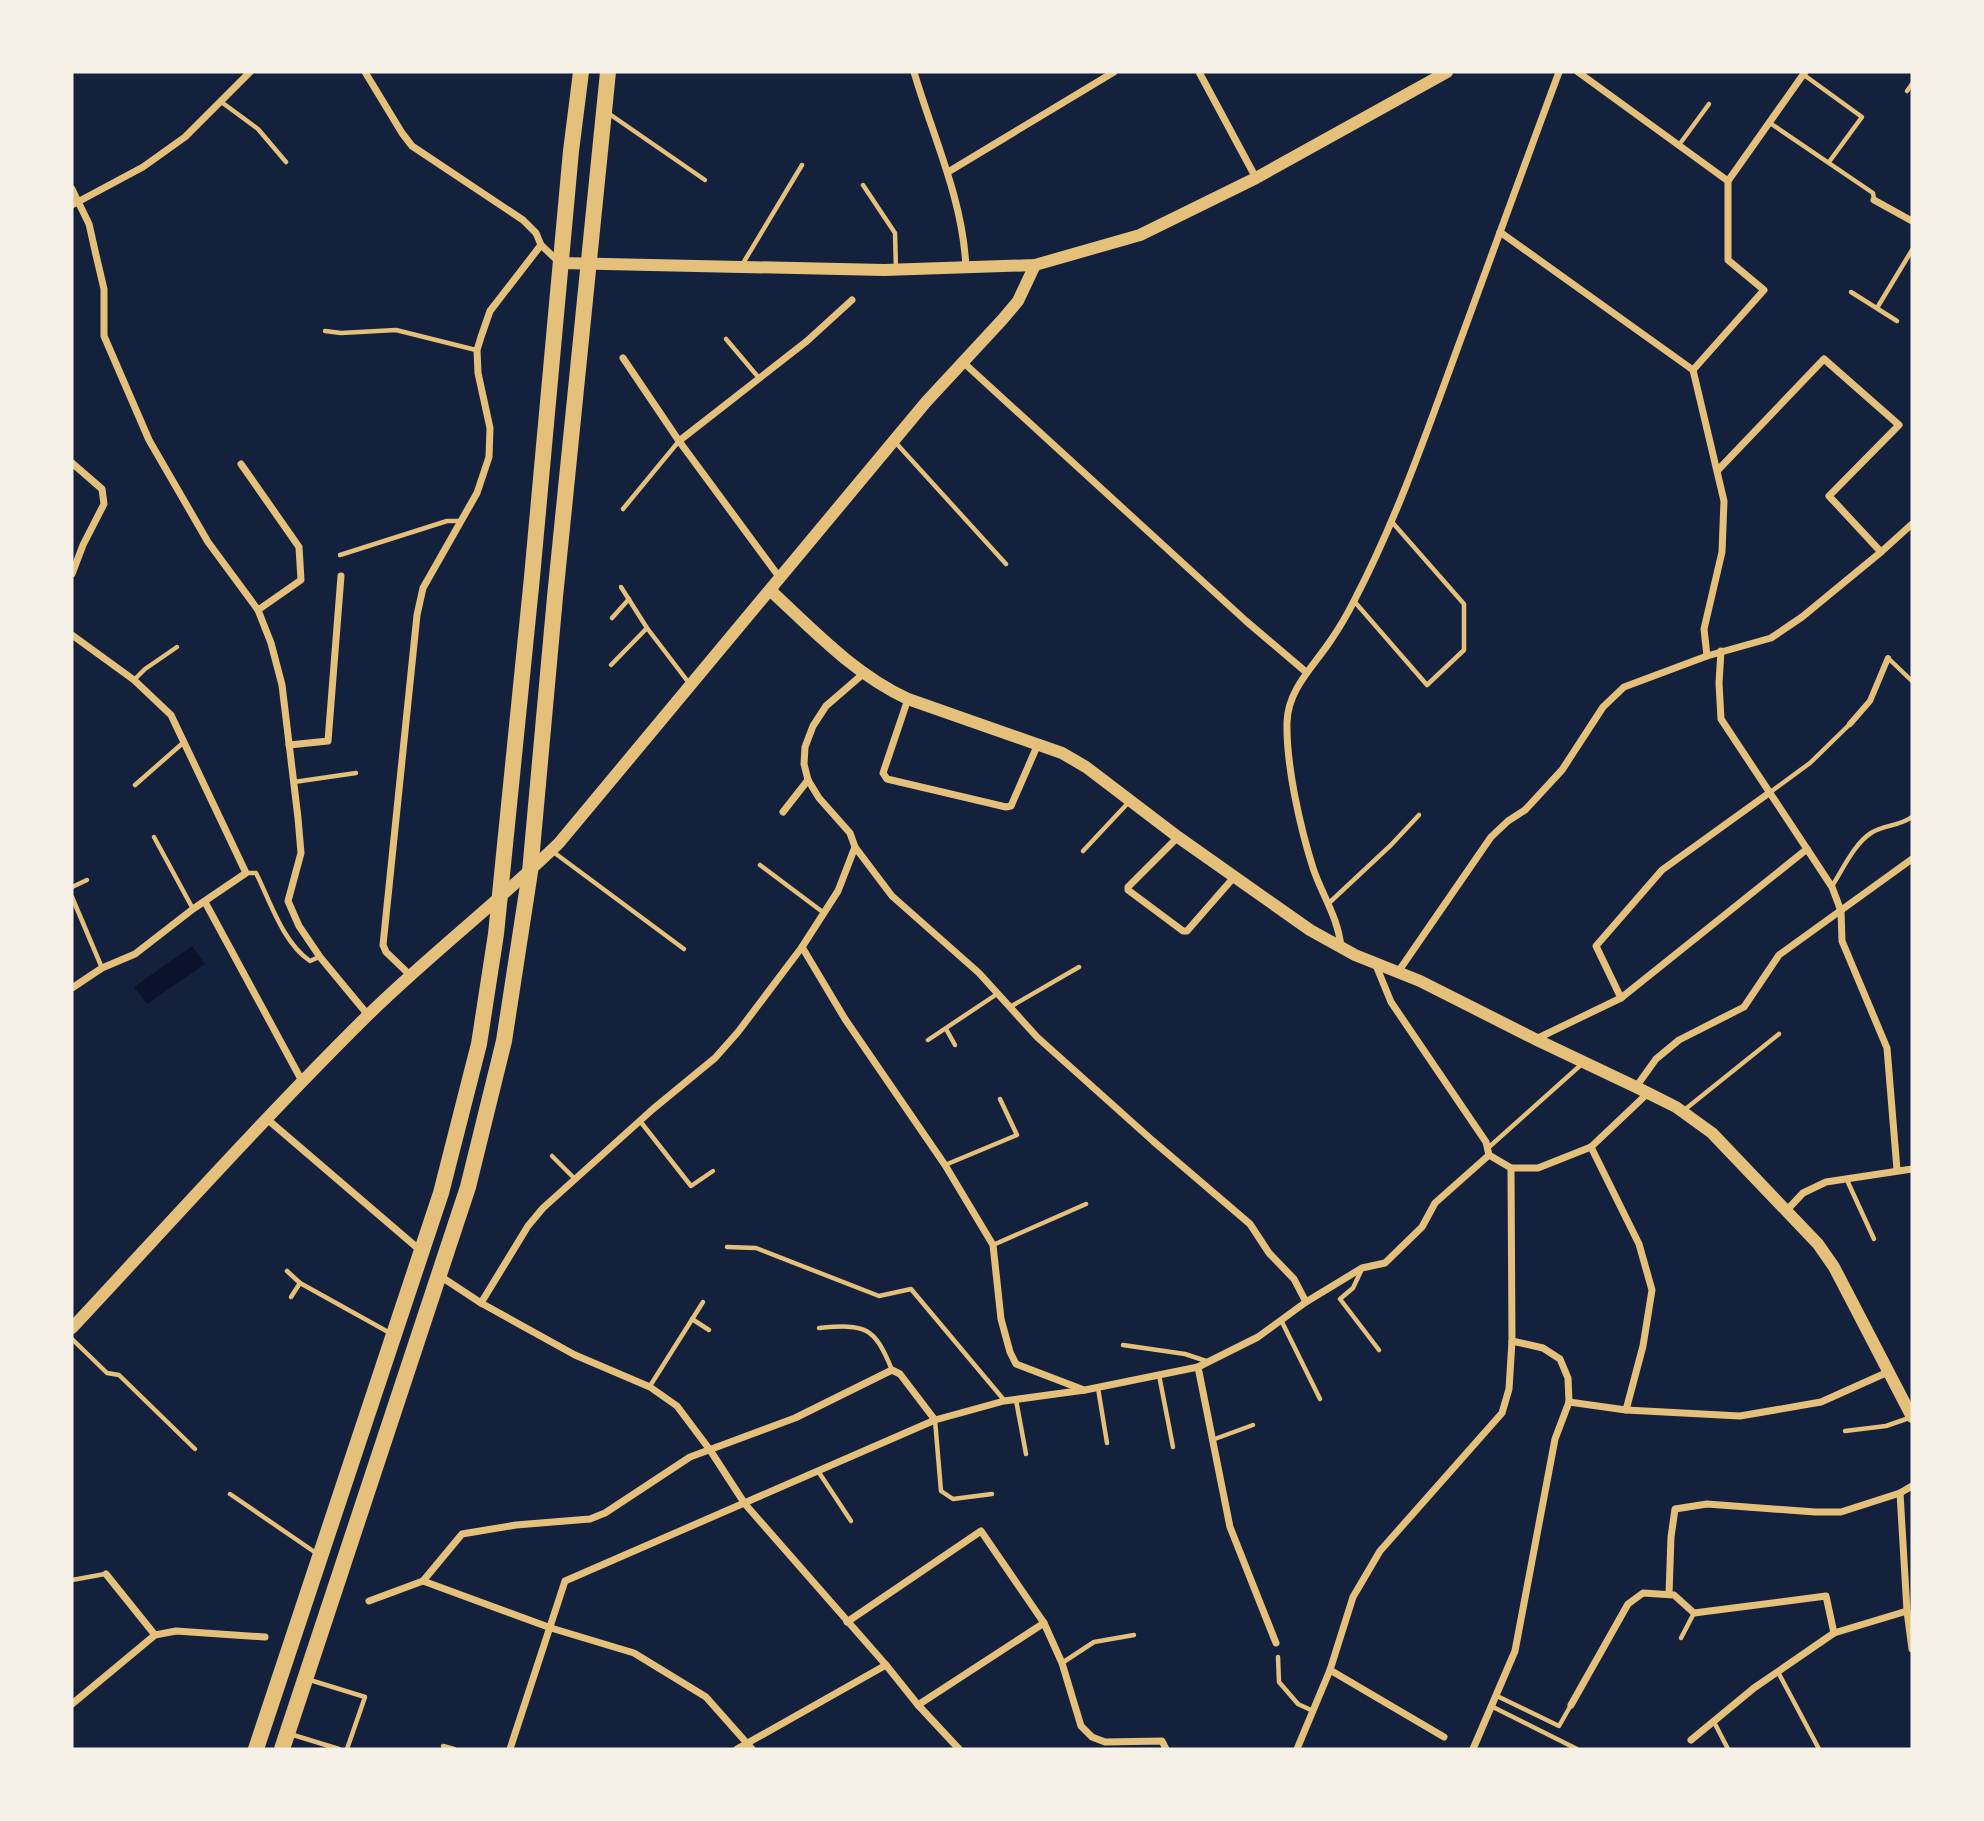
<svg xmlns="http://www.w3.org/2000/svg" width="1984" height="1821" viewBox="0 0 1984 1821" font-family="Inter,sans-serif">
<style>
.water{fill:#0b132b}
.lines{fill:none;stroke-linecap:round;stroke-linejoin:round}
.service{stroke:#e5c07b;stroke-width:4.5}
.pedestrian{stroke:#e5c07b;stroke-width:6}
.minor{stroke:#e5c07b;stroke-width:7}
.tertiary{stroke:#e5c07b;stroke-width:12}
.trunk{stroke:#e5c07b;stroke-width:16}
</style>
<rect width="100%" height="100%" fill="#14213d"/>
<path class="water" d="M192,946l13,18 -58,40 -13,-17z"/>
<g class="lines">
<g class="service">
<path d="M1804,75l58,42 -33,45"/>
<path d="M1907,91l5,-7"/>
<path d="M220,101l38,28 28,33"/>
<path d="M608,113l97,67"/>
<path d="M1770,123l103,70 1,6"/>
<path d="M1679,145l30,-41"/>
<path d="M863,185l32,48 1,36"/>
<path d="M742,265l60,-100"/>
<path d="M1851,292l46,29"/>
<path d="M1877,308l35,-58"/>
<path d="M325,331l16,2 55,-3 80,20"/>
<path d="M726,339l33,39"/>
<path d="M896,443l110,121"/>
<path d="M623,509l56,-68"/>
<path d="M340,555l107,-34h15"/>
<path d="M621,587l26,41 42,55"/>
<path d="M1354,601l73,84 37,-35v-46l-72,-82"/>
<path d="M612,618l17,-19"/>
<path d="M1888,658l24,23"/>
<path d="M611,665l36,-37"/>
<path d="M134,680l11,-11 32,-22"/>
<path d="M294,782l62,-9"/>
<path d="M135,785l49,-43"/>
<path d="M1769,793l41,-30 40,-39"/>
<path d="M154,837l39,72"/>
<path d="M552,851l132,98"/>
<path d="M1083,851l45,-48"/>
<path d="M760,865l64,48"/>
<path d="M246,873h10c14,28 27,70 54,88l9,-4"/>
<path d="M1832,886c11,-17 22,-42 39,-53 12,-8 29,-7 41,-16"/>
<path d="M72,887l15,-7"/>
<path d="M72,897l30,71"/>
<path d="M1329,903l62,-58 28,-30"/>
<path d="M1010,1007l69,-40"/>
<path d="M946,1029l9,16"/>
<path d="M928,1040l69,-46"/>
<path d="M1683,1111l96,-77"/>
<path d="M640,1121l51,65 22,-15"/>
<path d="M1488,1148l95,-85"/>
<path d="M552,1156l23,23"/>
<path d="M945,1165l72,-30 -17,-36"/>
<path d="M1846,1178l28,61"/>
<path d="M993,1245l93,-41"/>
<path d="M727,1247l29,1 123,48 32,-7 93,111"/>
<path d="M287,1271l13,12 90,50"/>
<path d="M1361,1271l-8,17 -13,11 39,51"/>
<path d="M291,1297l9,-14"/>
<path d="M692,1319l17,11"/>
<path d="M1281,1320l39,79"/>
<path d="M819,1328c47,-4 55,-2 73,42"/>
<path d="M72,1339l35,34 12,2 76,74"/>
<path d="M1123,1345l62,9 21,7"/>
<path d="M1159,1375l14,72"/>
<path d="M650,1386l53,-84"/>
<path d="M1098,1388l9,55"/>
<path d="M1016,1400l10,54"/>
<path d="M935,1420l6,71 12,8 39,-5"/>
<path d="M1845,1431l41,-5 23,-8"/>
<path d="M1212,1440l41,-15"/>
<path d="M818,1471l33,50"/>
<path d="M230,1494l86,59"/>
<path d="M72,1580l33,-6"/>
<path d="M1681,1638l13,-25"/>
<path d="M1278,1657l1,25 19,22 15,7"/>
<path d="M1062,1663l32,-21 40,-7"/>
<path d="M1778,1672l41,77"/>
<path d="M310,1680l55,17 -18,52"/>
<path d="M1497,1696l62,30 12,-21"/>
<path d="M1493,1707l84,42"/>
<path d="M1714,1722l14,27"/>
<path d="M290,1734l49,15"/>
<path d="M443,1746l11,3"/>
</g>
<path class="pedestrian" d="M1850,724l20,-23 18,-43"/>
<g class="minor">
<path d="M365,72l37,61 10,13 111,74 13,13 5,12 19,18"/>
<path d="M914,72c19,65 49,127 52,196"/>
<path d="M1199,72l57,106"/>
<path d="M1578,72l150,109"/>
<path d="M948,172l166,-100"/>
<path d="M72,189l17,35 7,31 8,34v47l45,104 59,102 50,68 13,33 11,42 16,133 3,35 -13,48 11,25 21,31 48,58"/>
<path d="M1874,200l38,21"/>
<path d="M72,205l71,-38 42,-30 65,-65"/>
<path d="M1500,232l193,138 31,131 -2,51 -18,77 3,27"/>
<path d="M623,358l56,83 101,137"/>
<path d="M964,363l282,258 60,51"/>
<path d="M1693,370l71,-80 -36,-30v-79l77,-109"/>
<path d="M679,441l128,-100 45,-41"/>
<path d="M72,463l30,26 2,15 -21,41 -11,29"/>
<path d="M241,464l58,83 2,33 -43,30"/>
<path d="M1718,470l106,-111 75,66 -70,71 52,56"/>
<path d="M72,635l62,45 37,35 75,158 -53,36 -58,45 -33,14 -30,20"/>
<path d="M1721,651l-2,32 2,36 86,130"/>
<path d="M908,699l-25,74 4,6 119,28 5,-1 27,-62"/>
<path d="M289,745l39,-4 13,-165"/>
<path d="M783,812l25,-32"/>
<path d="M1178,837l-50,50v3l55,41h4l48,-55"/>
<path d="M855,847l37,49 87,77 58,64 116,104 97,83 19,29 25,26 12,23"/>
<path d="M205,902l97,179"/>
<path d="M802,947l43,72 100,146 48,80 8,74 9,33 6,12 68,26"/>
<path d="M1341,947c-3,-30 -19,-52 -28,-79 -13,-41 -27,-103 -26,-146 1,-33 27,-56 44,-82 9,-13 17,-27 24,-41 41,-79 70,-162 100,-244 35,-95 69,-189 104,-283"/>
<path d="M1375,963l16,39 95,140 3,13"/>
<path d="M1398,972l93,-135 17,-16 17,-11 37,-40 41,-63 21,-20 83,-31 64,-18 31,-21 79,-65 31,-28"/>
<path d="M410,975l-24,-23 -3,-7 34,-330 6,-27 54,-95 12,-36 1,-29 -12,-55 -1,-23 4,-13 9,-26 51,-66"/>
<path d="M1621,998l-25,-52 66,-76 107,-77"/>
<path d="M1536,1039l85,-41 186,-149 25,38 9,24 1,30 45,107 10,122"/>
<path d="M1636,1087l20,-28 23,-19 65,-33 35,-52 133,-96"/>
<path d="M267,1119l154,132"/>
<path d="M1591,1147l48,97 13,46 -9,56 -17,64"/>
<path d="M1787,1210l16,-17 23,-11 86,-13"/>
<path d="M440,1276l41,27 94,52 75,32 27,19 33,44 35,54 141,161 32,40 41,44"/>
<path d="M481,1303l47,-77 15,-18 110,-99 62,-51 23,-26 64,-85 36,-56 17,-44 -5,-14 -31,-35 -11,-18 -4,-16 1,-17 8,-21 13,-20 37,-32"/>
<path d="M1198,1367l32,160 46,116"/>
<path d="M1569,1402l57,8 114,6 81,-14 67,-30"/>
<path d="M1900,1493l7,118 5,38"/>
<path d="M106,1574l49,61"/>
<path d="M423,1581l39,-47 54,-9 74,-6 15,-6 85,-56 105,-39 97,-48 8,4 35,46"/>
<path d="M1669,1594l2,-57 4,-28 32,-5 108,8h26l59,-19 12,-7"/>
<path d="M369,1601l54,-20 128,47 83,25 72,44 46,52"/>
<path d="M847,1622l134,-91 63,92 -126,82"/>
<path d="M1044,1623l18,40 19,63 11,11 13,5 57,-1 4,8"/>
<path d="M1330,1670l114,67"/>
<path d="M72,1704l83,-69 21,-4 89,6"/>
<path d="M1571,1705l57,-101 15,-11 31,2 20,18 132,-17 8,37"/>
<path d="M1691,1740l63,-52 80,-55 73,-22"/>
<path d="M510,1749l55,-168 370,-161 69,-19 81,-11 113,-23 60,-30 48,-35 56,-34 23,-5 37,-36 13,-24 54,-48 22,13h27l53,-21 57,-54"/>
<path d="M737,1749l149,-84"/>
<path d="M1297,1749l33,-79 23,-73 27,-46 122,-138 7,-24 3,-48 -1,-173"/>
<path d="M1473,1749l42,-98 40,-212 14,-37 -1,-24 -8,-19 -17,-11 -31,-7"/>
</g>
<g class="tertiary">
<path d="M560,263l324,7 151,-5 105,-30 116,-57 191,-106"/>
<path d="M770,590c43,40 84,84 138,109l154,54 24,14 92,70 132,93 45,25 65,26 115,58 101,48 40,20 36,26 106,111 16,23 78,150"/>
<path d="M72,1328c97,-104 193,-211 294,-311 62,-61 131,-114 193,-174l367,-441 76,-82 16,-19 17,-36"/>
</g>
<g class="trunk">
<path d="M256,1749l185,-556 38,-149 17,-110 36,-357 39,-426 10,-79"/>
<path d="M282,1749l186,-562 36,-146 26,-169 25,-275 53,-525"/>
</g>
</g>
<rect width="1984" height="1821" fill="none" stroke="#f6f1e7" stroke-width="147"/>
</svg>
